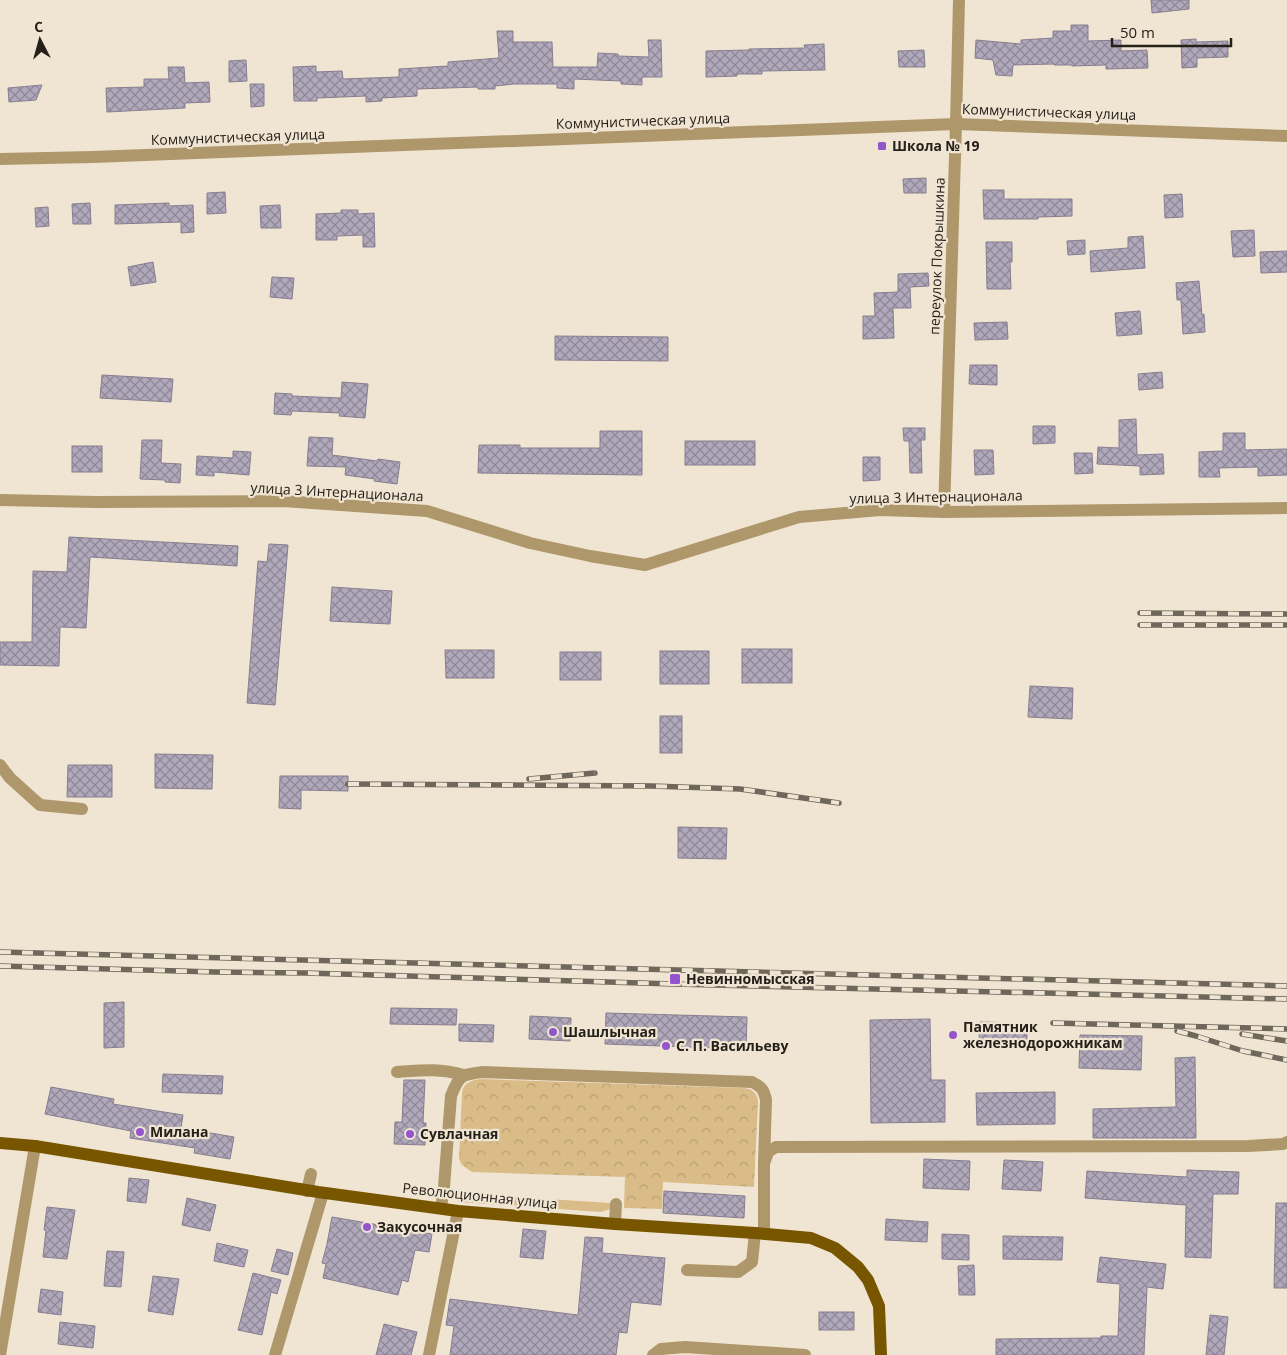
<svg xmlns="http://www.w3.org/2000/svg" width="1287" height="1355" viewBox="0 0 1287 1355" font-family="'Open Sans',sans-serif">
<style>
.grass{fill:#d9bc87}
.park{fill:url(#park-crowns)}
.building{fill:url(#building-cross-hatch);stroke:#867e90}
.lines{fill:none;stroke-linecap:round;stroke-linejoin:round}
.minor{stroke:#af976c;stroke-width:12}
.major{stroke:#785600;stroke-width:12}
.rail-casing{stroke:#6e675c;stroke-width:5.5}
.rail{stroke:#f0e5d2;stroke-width:4;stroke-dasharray:11;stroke-linecap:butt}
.poi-dot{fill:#9355cb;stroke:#f0e5d2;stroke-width:2}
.labels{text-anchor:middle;stroke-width:4.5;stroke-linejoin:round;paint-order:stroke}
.street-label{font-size:14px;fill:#25211a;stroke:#f0e5d2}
.poi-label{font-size:14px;font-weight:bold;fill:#25211a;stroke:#f0e5d2;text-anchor:start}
</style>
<defs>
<pattern id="park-crowns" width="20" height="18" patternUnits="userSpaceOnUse" patternTransform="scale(1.25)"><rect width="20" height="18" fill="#d9bc87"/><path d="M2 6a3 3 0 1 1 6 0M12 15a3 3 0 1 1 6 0" fill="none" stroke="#baa174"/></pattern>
<pattern id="building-cross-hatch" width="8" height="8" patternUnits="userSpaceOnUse" patternTransform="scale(1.25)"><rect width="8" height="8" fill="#b0a8bb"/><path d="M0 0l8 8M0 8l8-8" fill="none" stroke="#8f8897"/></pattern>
</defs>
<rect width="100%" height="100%" fill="#f0e5d2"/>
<path class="grass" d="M454,1193l156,10v6l-9,3 -142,-10 -5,-4z"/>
<path class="park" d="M482,1079l262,9c9,1 13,5 14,13l-4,86 -91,-5 -1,27 -38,-1 1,-31 -153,-5 -10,-7 -3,-6 3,-65c1,-12 10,-14 20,-15z"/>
<g class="building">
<path d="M1151,0h38v9l-37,4z"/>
<path d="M1071,25h17v16l33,-1v11l26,-1 1,18 -42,1v-4l-34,1v-1h-18v-1l-41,1 -1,11 -16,-1 -3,-15 -18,-2 1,-18 45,4v-4l32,-2v-7h18z"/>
<path d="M497,31h16v11h39l1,25h44l1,-14 20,1v2l31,1 -1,-17h13l1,37h-20v8l-21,-1v-3l-47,-2v10l-17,-1v-4h-43l-19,2v3h-17v-2l-61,2v7l-35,2v3l-16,1v-6l-49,2v3h-23l-1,-34 23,-1v6l26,-1 1,8 56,-2v-8l49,-3v-4l51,-4z"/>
<path d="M1196,39v3l32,-1v16l-31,1v9l-15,1 -1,-28z"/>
<path d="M824,44l1,26 -63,1v3h-25v2l-31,1v-26l43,-1v-1l56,-1 -1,-3z"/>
<path d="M924,50l1,17h-26l-1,-16z"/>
<path d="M246,60l1,21 -18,1v-21z"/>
<path d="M168,67h16l1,16 24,-1 1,20 -25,1v5l-78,4 -1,-24 38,-1v-8h25z"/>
<path d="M250,84h14v22l-13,1z"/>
<path d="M42,85l-6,15 -27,2 -1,-14z"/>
<path d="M926,178v15h-22l-1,-14z"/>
<path d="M983,190h21v9h68v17l-34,1v2h-54z"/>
<path d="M225,192l1,21 -19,1v-21z"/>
<path d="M1182,194l1,23 -18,1 -1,-23z"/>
<path d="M90,203l1,21h-18l-1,-20z"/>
<path d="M169,203v3l24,-1 1,27 -13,1v-11l-66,2v-19z"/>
<path d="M280,205l1,23h-20l-1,-22z"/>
<path d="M48,207l1,19 -13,1 -1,-19z"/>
<path d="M341,210h17v4l16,-1 1,34h-12v-12l-26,1v4h-21v-26l25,-1z"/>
<path d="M1254,230l1,26 -22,1 -2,-26z"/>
<path d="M1143,236l2,32 -54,4 -1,-21 38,-3v-11z"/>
<path d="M1085,240v14l-17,1 -1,-14z"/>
<path d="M986,242h26v20h-2l1,27h-24z"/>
<path d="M1287,251v21l-26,1 -1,-21z"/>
<path d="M153,262l3,20 -25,4 -3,-19z"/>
<path d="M928,273l1,13 -19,1 1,21h-18l1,30 -31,1v-23h12l-1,-23 24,-1v-18z"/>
<path d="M272,277l22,1 -2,21 -22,-2z"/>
<path d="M1199,281l3,34 2,-1 1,18 -22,2 -2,-34h-4l-1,-17z"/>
<path d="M1140,311l2,23 -25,2 -2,-23z"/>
<path d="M1007,322l1,17 -33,1 -1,-17z"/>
<path d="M555,336l113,1v24l-113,-1z"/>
<path d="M970,365h27v20l-28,-1z"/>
<path d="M1162,372l1,16 -24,2 -1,-16z"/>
<path d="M102,375l71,4 -2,23 -71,-4z"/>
<path d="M342,382l26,2 -3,34 -26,-2 1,-3 -48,-2 -1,4 -17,-1 1,-21 17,1v2l49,2z"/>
<path d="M1136,419l1,36 26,-1 1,20 -24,1v-9l-43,-2 1,-17 21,1v-28z"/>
<path d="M1033,426h22v17l-22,1z"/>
<path d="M903,428h22v12h-4l1,33h-12l-1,-32h-5z"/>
<path d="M600,431h42v44l-164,-2 1,-28h41v3h80z"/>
<path d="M1223,433h22v17l42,-1v26l-29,1v-9l-39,1 1,9h-21v-25l24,-1z"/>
<path d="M309,437l24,1 -1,17 45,6 1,-2 22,3 -3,22 -23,-3 1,-2 -30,-4 1,-8 -39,-1z"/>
<path d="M142,440h20l-1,23 20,1 -1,19 -15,-1v-2l-25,-1z"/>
<rect x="685" y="441" width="70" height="24"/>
<rect x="72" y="446" width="30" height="26"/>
<path d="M974,450h19l1,24 -19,1z"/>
<path d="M233,451l18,1 -2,23 -35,-3v4l-18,-1 1,-19 36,2z"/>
<path d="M1074,453h18l1,20 -18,1z"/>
<path d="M863,457h17v23l-17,1z"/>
<path d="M69,537l169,9 -1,20 -147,-9 -4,71 -26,-1 -1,39 -59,-1v-23h32l1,-71 34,1z"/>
<path d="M269,544l19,1 -13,160 -28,-2 11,-142 9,1z"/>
<path d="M332,587l60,4 -2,33 -60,-3z"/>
<rect x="742" y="649" width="50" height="34"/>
<path d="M445,650h49v28h-48z"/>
<rect x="660" y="651" width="49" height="33"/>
<rect x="560" y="652" width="41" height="28"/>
<path d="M1030,686l43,2 -1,31 -44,-2z"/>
<rect x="660" y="716" width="22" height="37"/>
<path d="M155,754l58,1 -1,34 -57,-1z"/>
<path d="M68,765h44v32h-45z"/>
<path d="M280,776h68v15l-47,-1v19l-22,-1z"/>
<path d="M678,827l49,1 -1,31 -48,-1z"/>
<path d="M124,1002v45l-20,1v-45z"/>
<path d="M391,1008l66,1 -1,16 -66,-1z"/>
<path d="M606,1013l141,4 -1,32 -141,-5z"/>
<path d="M530,1016l41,2 -1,23 -41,-2z"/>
<path d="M930,1019l1,61h14v42l-74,1 -1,-103z"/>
<path d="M980,1022l47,1v19l-48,-1z"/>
<path d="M459,1024l35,1 -1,17 -34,-1z"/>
<path d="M1080,1035l62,1 -1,34 -62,-2z"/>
<path d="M1195,1057l1,81h-103v-29l83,-2 -1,-49z"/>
<path d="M163,1074l60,2 -1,18 -60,-2z"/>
<path d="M404,1080h21l-2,43h3l-1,22 -31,-1 1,-22h7z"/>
<path d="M51,1087l63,12 -1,5 70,11 -2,13 53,9 -4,22 -36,-6 1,-5 -65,-10 1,-7 -86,-17z"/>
<path d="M1055,1092v32l-78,1 -1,-32z"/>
<path d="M924,1159l46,2 -1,29 -46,-2z"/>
<path d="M1004,1160l39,2 -2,29 -39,-2z"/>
<path d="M1187,1170l52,2 -1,22h-25l-2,64 -26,-1 1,-52 -101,-7 2,-27 100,6z"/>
<path d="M129,1178l20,2 -3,23 -19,-2z"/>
<path d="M664,1191l81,5 -1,22 -81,-5z"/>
<path d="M187,1198l29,7 -6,26 -28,-6z"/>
<path d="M1276,1203h11v85h-13z"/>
<path d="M47,1207l28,3 -8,49 -24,-2 3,-27h-2z"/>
<path d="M332,1217l100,17 -3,18 -14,-2 -7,32 -6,-2 -4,15 -75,-17 3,-14 -4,-1 5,-19z"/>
<path d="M886,1219l42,3 -1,20 -42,-2z"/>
<path d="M523,1229l23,2 -3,28 -23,-2z"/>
<path d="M942,1234l27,1v25l-27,-1z"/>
<path d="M1003,1236l60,1 -1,23 -59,-1z"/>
<path d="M585,1237l18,1 -1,15 63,5 -4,47 -30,-3 -4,31 -8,-1 -3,23h-166l4,-29 -8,-1 4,-26 128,16z"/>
<path d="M217,1243l31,7 -4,17 -30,-6z"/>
<path d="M277,1249l16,4 -5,22 -17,-4z"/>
<path d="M107,1251l17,1 -3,35 -17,-1z"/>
<path d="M1100,1257l66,7 -3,25 -16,-2 -3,68h-148v-16l105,-1v-2h17l2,-52 -23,-2z"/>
<path d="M974,1265l1,30h-16l-1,-29z"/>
<path d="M253,1273l28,7 -4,14 -6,-2 -9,43 -24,-5z"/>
<path d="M153,1276l26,3 -6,36 -25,-4z"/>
<path d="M41,1289l22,3 -2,23 -23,-3z"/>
<rect x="819" y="1312" width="35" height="18"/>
<path d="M1210,1315l18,2 -4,38h-18z"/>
<path d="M60,1322l35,4 -2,22 -35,-4z"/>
<path d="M384,1324l33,8 -6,23h-35z"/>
</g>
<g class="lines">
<g class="minor">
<path d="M0,159l93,-2 863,-33 331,12"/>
<path d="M0,500l96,2 187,-1 144,10 103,32 60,13 55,9 154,-48 81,-7 64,2 343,-4"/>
<path d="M944,512l12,-388 3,-124"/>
<path d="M0,765l10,13 30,27 42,4"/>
<path d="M397,1072c26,-2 42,-4 67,3"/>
<path d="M765,1161l3,-9 8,-5 472,-1 35,-2 4,-2"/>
<path d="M307,1191l4,-17"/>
<path d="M441,1208l3,-21 7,-91c8,-21 10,-21 31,-24l270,10c10,5 12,8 14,18l-2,63v71"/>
<path d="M615,1224l1,-20"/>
<path d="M687,1270l51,2 14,-10 3,-29"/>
<path d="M0,1355l35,-209"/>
<path d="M275,1355l48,-162"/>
<path d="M429,1355l29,-144"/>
<path d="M653,1355l8,-6 24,-2 120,8"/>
</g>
<path class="major" d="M0,1143l35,3 283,46 140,19 157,13 140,9 56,5 24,10 23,19 10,13 11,26 2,49"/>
<g class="rail-casing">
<g id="rail">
<path d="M1140,613l147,1"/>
<path d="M1140,625h147"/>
<path d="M529,779l66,-6"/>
<path d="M348,784l304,2 88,3 99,14"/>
<path d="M0,952l1287,34"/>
<path d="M0,966l215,6 91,1 368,11 613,15"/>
<path d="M1053,1023l234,6"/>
<path d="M1177,1031l19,5 47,15 44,9"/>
<path d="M1242,1034l45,7"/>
</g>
</g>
<use href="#rail" class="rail"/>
</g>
<g class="poi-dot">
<rect x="877" y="141" width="10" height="10" rx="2.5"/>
<rect x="669" y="973" width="12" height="12" rx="2.5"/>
<circle cx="553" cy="1032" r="5"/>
<circle cx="953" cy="1035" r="5"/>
<circle cx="666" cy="1046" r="5"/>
<circle cx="140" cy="1132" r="5"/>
<circle cx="410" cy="1134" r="5"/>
<circle cx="367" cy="1227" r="5"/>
</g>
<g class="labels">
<g class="street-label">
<text transform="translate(1049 112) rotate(2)" y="5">Коммунистическая улица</text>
<text transform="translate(643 121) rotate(-2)" y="5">Коммунистическая улица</text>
<text transform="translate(238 137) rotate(-2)" y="5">Коммунистическая улица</text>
<text transform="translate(937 256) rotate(-88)" y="5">переулок Покрышкина</text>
<text transform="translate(337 492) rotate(3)" y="5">улица 3 Интернационала</text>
<text transform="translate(936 497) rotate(-1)" y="5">улица 3 Интернационала</text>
<text transform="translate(480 1196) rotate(6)" y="5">Революционная улица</text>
</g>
<g class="poi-label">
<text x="892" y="151">Школа № 19</text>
<text x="686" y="984">Невинномысская</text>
<text x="963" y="1032">Памятник<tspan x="963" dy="16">железнодорожникам</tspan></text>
<text x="563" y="1037">Шашлычная</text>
<text x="676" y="1051">С. П. Васильеву</text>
<text x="150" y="1137">Милана</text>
<text x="420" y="1139">Сувлачная</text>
<text x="377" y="1232">Закусочная</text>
</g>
</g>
<g transform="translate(40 40) rotate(354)" stroke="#f0e5d2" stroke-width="4" paint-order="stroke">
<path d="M0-4L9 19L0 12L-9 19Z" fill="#25211a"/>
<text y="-8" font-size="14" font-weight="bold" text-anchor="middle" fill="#25211a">С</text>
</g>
<path d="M1112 38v8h119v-8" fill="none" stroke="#25211a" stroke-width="2.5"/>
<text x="1120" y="38" font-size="15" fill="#25211a" stroke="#f0e5d2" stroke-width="4" paint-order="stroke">50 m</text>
</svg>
